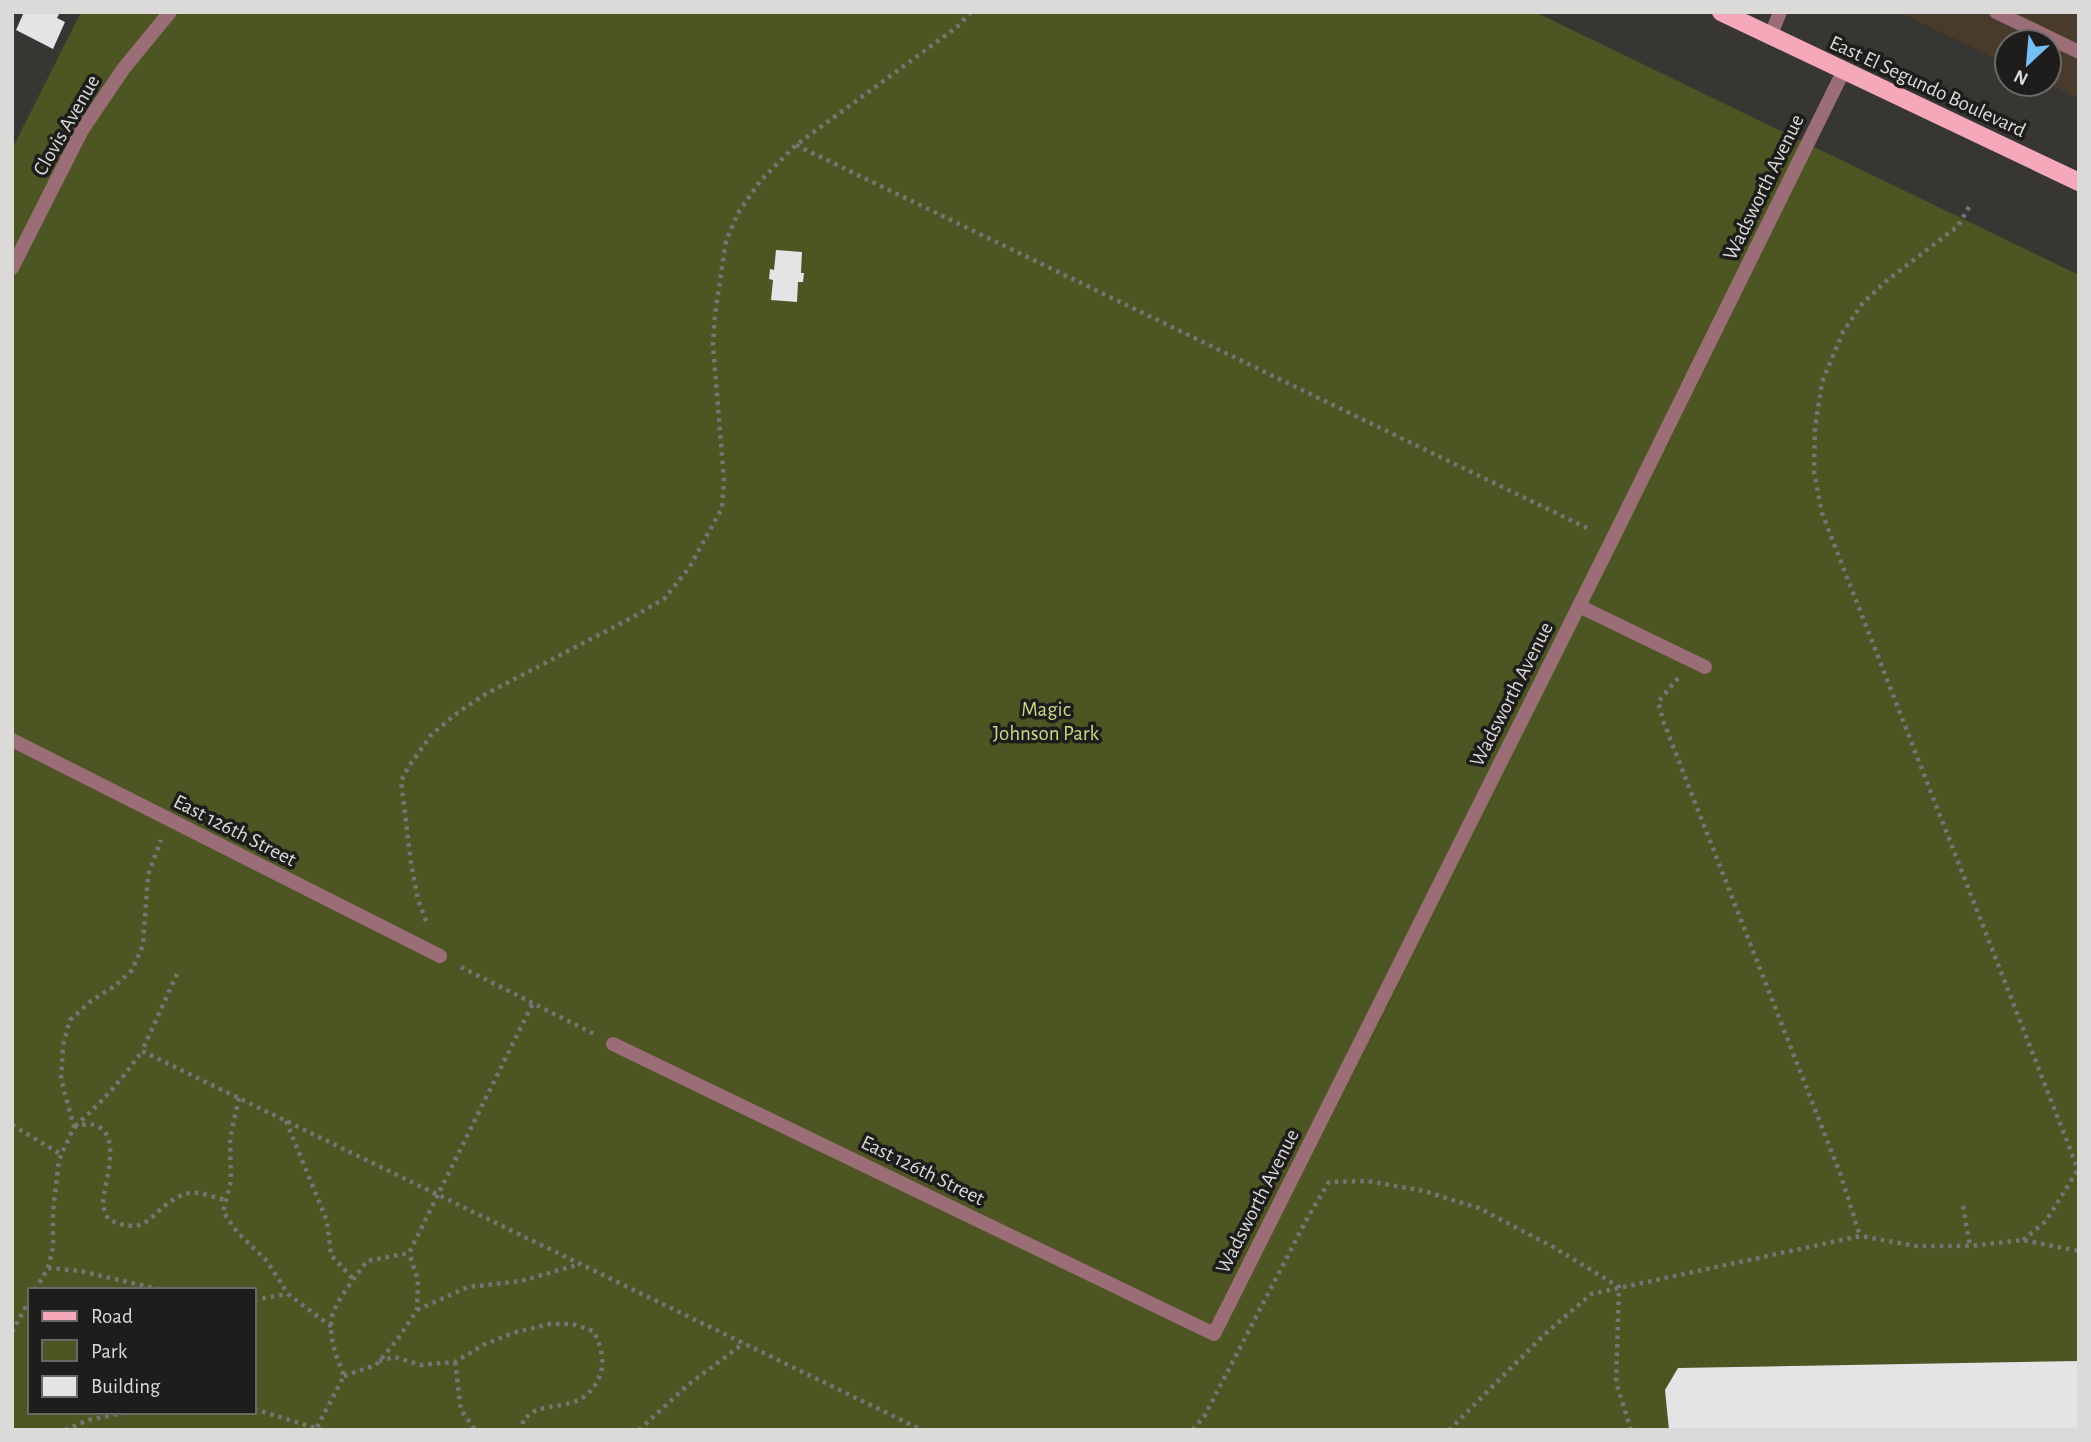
<svg xmlns="http://www.w3.org/2000/svg" width="2091" height="1442" viewBox="0 0 2091 1442" font-family="'Alegreya Sans',sans-serif">
<style>
.education{fill:#483b2c}
.green{fill:#4d5523;fill-rule:evenodd}
.building{fill:#e4e3e6}
.lines{fill:none;stroke-linecap:round;stroke-linejoin:round}
.path{stroke:#767573;stroke-width:4.5;stroke-dasharray:3.5 5;stroke-linecap:butt}
.lane{stroke:#9b6d77;stroke-width:14}
.street{stroke:#9b6d77;stroke-width:14}
.primary{stroke:#f4a8b9;stroke-width:18}
.labels{text-anchor:middle;stroke-width:7;stroke-linejoin:round;paint-order:stroke}
.street-label{font-size:21px;fill:#dbdad8;stroke:#1e1d1c}
.park-label{font-size:21px;fill:#c8d686;stroke:#1e1d1c}
</style>
<rect width="100%" height="100%" fill="#373633"/>
<path class="education" d="M1899,12h180v87l-31,-15 1,-42h-42v22z"/>
<path class="green" d="M81,12h1454l544,263v1155h-2067v-1281zM30,1290h224v122h-224z"/>
<g class="building">
<path d="M24,12h36l-3,6 8,4 -12,27 -37,-19z"/>
<path d="M776,250l26,2 -1,21h3l-1,9h-5l-1,20 -26,-2 2,-20 -4,-1 1,-10 4,1z"/>
<path d="M2079,1361v69h-410l-4,-40 13,-22z"/>
</g>
<g class="lines">
<g class="path">
<path d="M796,145l793,384"/>
<path d="M1969,207l-11,19 -73,56 -23,22 -19,28 -21,50 -7,46 -1,44 8,41 257,659"/>
<path d="M1678,678l-20,24 6,21 177,453 19,60"/>
<path d="M426,921l-8,-21 -7,-37 -10,-82 8,-15 23,-32 25,-21 27,-18 149,-78 32,-19 24,-30 33,-60 2,-28 -11,-135 2,-31 11,-73 12,-28 23,-33 35,-35 161,-118 14,-15"/>
<path d="M461,967l133,67"/>
<path d="M177,974l-35,77 780,379"/>
<path d="M239,1098l-9,40 1,43 -8,31 15,21 29,28 21,33 44,33"/>
<path d="M286,1121l41,100 4,34 22,24"/>
<path d="M12,1125l50,30"/>
<path d="M75,1126c26,-23 47,-46 67,-75"/>
<path d="M74,1127c5,-1 12,-3 16,-3 35,5 14,59 13,79 0,5 3,11 5,16 46,22 41,-15 81,-26 10,-2 27,5 37,7"/>
<path d="M1963,1206l7,40"/>
<path d="M2023,1240l23,-19 31,-50"/>
<path d="M48,1268l32,3 83,19"/>
<path d="M35,1290l13,-22 5,-20v-37l6,-51 15,-33 -13,-48 2,-34 7,-25 21,-19 25,-16 16,-15 11,-25 5,-70 13,-35"/>
<path d="M254,1300l33,-6"/>
<path d="M417,1310l51,-23 53,-6 59,-17"/>
<path d="M12,1332l18,-33"/>
<path d="M379,1361l16,-4 26,8 34,-3 30,-18 31,-12 34,-8h23l20,7c13,22 14,47 -8,65 -13,10 -34,9 -48,14 -5,2 -10,7 -14,10v10"/>
<path d="M455,1362l6,48 14,20"/>
<path d="M344,1376l32,-11 22,-26 19,-29 1,-30 -9,-27"/>
<path d="M254,1409l68,21"/>
<path d="M317,1427l27,-51c-7,-18 -16,-39 -12,-59 2,-13 26,-44 35,-56l42,-8 124,-250"/>
<path d="M65,1430l23,-10 40,-8"/>
<path d="M639,1430l49,-45 56,-42"/>
<path d="M1193,1430l12,-15 104,-200 20,-33 39,-1 56,10 55,17 76,40 64,39 -3,95 15,48"/>
<path d="M1449,1430l96,-96 46,-40 269,-58 56,10h54l52,-6 57,11"/>
</g>
<g class="lane">
<path d="M1996,12l83,40"/>
<path d="M1770,37l10,-25"/>
<path d="M1579,606l126,61"/>
</g>
<g class="street">
<path d="M12,268l70,-138 42,-62 46,-56"/>
<path d="M12,740l428,216"/>
<path d="M613,1044l601,290 398,-794 231,-468"/>
</g>
<path class="primary" d="M1721,12l358,170"/>
</g>
<g class="labels">
<g class="street-label">
<text transform="translate(1928 86) rotate(25)" y="7">East El Segundo Boulevard</text>
<text transform="translate(66 125) rotate(-60)" y="7">Clovis Avenue</text>
<text transform="translate(1763 187) rotate(-64)" y="7">Wadsworth Avenue</text>
<text transform="translate(1511 694) rotate(-63)" y="7">Wadsworth Avenue</text>
<text transform="translate(235 830) rotate(27)" y="7">East 126th Street</text>
<text transform="translate(923 1170) rotate(26)" y="7">East 126th Street</text>
<text transform="translate(1257 1201) rotate(-63)" y="7">Wadsworth Avenue</text>
</g>
<g class="park-label">
<text x="1046" y="716">Magic<tspan x="1046" dy="24">Johnson Park</tspan></text>
</g>
</g>
<rect width="2091" height="1442" fill="none" stroke="#dbdad8" stroke-width="28"/>
<rect x="28" y="1288" width="228" height="126" fill="#1e1d1c" stroke="#6a6967" stroke-width="2"/>
<rect x="42" y="1311" width="35" height="10" fill="#f4a8b9" stroke="#6a6967" stroke-width="2"/>
<text x="91" y="1323" font-size="21" fill="#dbdad8">Road</text>
<rect x="42" y="1340" width="35" height="21" fill="#4d5523" stroke="#6a6967" stroke-width="2"/>
<text x="91" y="1358" font-size="21" fill="#dbdad8">Park</text>
<rect x="42" y="1376" width="35" height="21" fill="#e4e3e6" stroke="#6a6967" stroke-width="2"/>
<text x="91" y="1393" font-size="21" fill="#dbdad8">Building</text>
<g transform="translate(2028 63) rotate(206)"><circle r="33" fill="#1e1d1c" stroke="#6a6967" stroke-width="2"/>
<path d="M0-5L12 26L0 18L-12 26Z" fill="#74c0f6"/>
<text y="-10" font-size="19" font-weight="bold" text-anchor="middle" fill="#dbdad8">N</text>
</g>
</svg>
